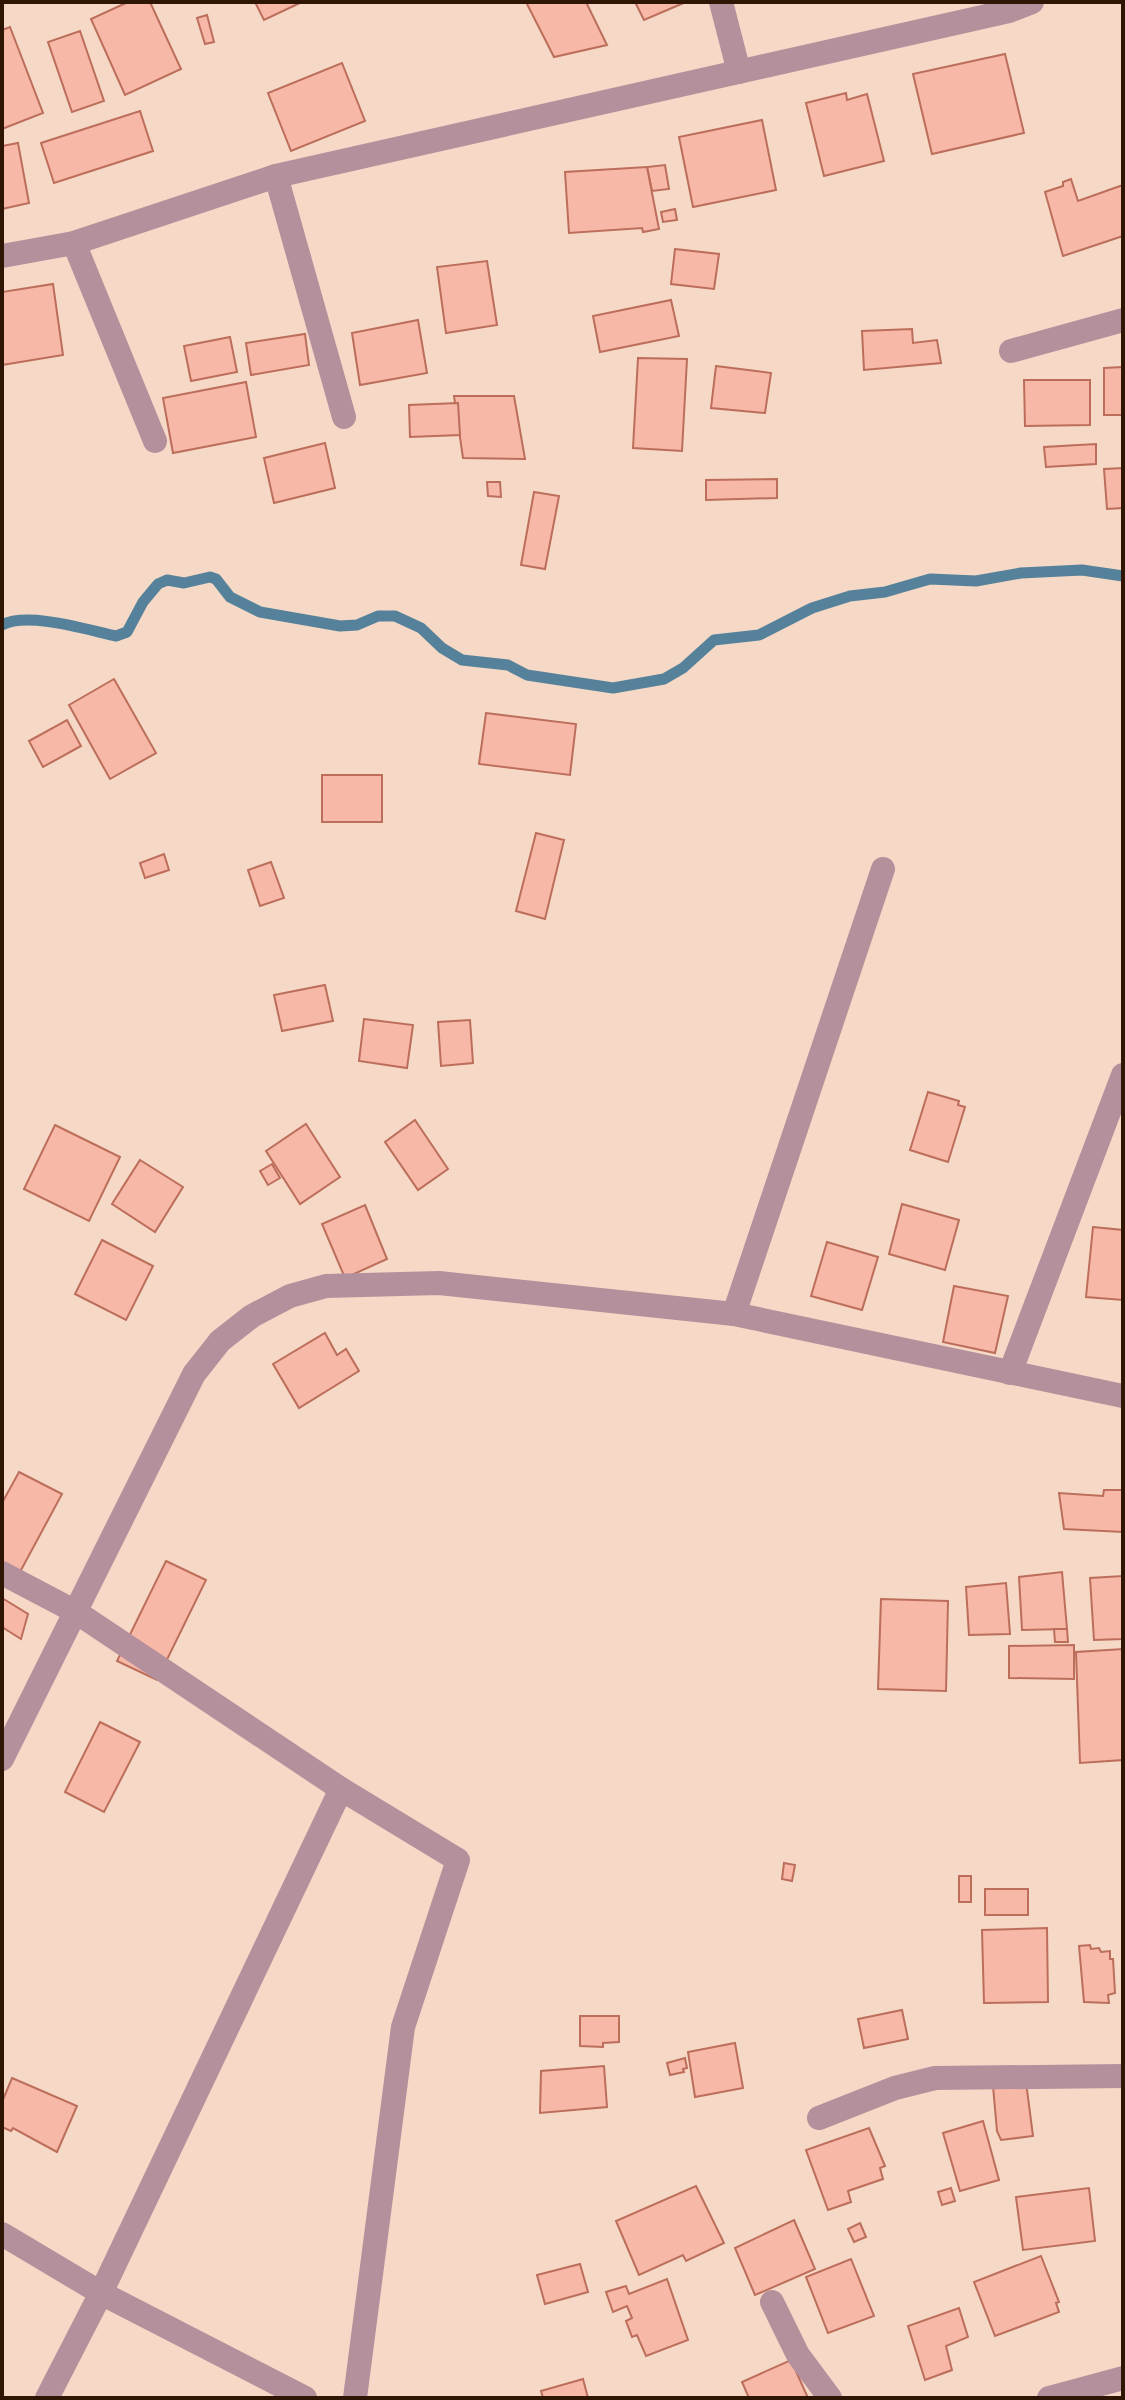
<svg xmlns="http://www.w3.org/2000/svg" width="1125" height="2400" viewBox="0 0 1125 2400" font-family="'Public Sans',sans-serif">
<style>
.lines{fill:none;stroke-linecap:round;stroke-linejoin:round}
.stream{stroke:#55829a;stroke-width:11}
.building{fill:#f7b8a8;stroke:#bc6e5b;stroke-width:2}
.minor{stroke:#b4909d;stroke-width:24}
</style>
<rect width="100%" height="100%" fill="#f5d8c5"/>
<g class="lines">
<path class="stream" d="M2,625c25,-14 86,5 114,11l11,-4 16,-30 15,-18 9,-4 17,3 26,-6 6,2 14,18 30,15 80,14 17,-1 21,-9h17l26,12 21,20 20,12 46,5 19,10 86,13 51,-9 19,-11 31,-28 45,-5 53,-27 38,-12 35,-4 45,-13 46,2 45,-8 61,-3 41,6"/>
</g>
<g class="building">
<path d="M128,2h22l31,67 -56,26 -34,-76z"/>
<path d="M255,2h47l-38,18z"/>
<path d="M526,2h60l21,43 -53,12z"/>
<path d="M635,2h51l-42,18z"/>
<path d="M207,15l7,27 -9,2 -8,-26z"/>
<path d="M10,27l33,86 -41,16v-99z"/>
<path d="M80,31l24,70 -32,11 -24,-70z"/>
<path d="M1005,54l19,79 -92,21 -19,-80z"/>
<path d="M342,63l23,58 -74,30 -23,-58z"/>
<path d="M846,93l1,7 20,-6 17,67 -60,15 -18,-73z"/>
<path d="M140,111l13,40 -99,32 -13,-40z"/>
<path d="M762,120l14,70 -83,17 -14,-70z"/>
<path d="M18,143l11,60 -27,6v-63z"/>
<path d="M665,165l4,24 -17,2 -5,-24z"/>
<path d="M647,167l12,62 -16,3 -1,-4 -73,5 -4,-61z"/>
<path d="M1071,179l7,22 45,-16v51l-60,20 -18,-64 18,-6v-4z"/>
<path d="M675,209l2,11 -14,2 -2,-10z"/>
<path d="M675,249l44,5 -5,35 -43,-5z"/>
<path d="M487,261l10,64 -51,8 -9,-66z"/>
<path d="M53,284l10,71 -61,10v-73z"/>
<path d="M671,300l8,36 -79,16 -7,-36z"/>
<path d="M418,320l9,53 -67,12 -8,-52z"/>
<path d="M912,329l1,14 24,-3 4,23 -77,7 -2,-39z"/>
<path d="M305,334l4,31 -58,10 -5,-32z"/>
<path d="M230,337l7,35 -46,9 -7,-35z"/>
<path d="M638,358l49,1 -5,92 -49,-3z"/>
<path d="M716,366l55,7 -6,40 -54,-5z"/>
<path d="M1123,367v48h-19v-47z"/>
<path d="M1024,380h66v45l-65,1z"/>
<path d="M246,382l10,55 -83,16 -10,-55z"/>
<path d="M454,396h60l11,63 -62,-1z"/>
<path d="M458,403l2,32 -50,2 -1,-32z"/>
<path d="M325,443l10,45 -61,15 -10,-45z"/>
<path d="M1096,444v20l-50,3 -2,-20z"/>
<path d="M1123,468v40l-16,1 -3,-40z"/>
<path d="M777,479v19l-71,2v-20z"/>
<path d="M487,482h13l1,15 -13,-1z"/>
<path d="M534,492l25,4 -14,73 -24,-4z"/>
<path d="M114,679l42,74 -46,26 -41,-74z"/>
<path d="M486,713l90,11 -6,51 -91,-11z"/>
<path d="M67,720l14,26 -38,21 -14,-26z"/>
<rect x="322" y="775" width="60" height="47"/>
<path d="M536,833l28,7 -19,79 -29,-8z"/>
<path d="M164,854l5,16 -24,8 -5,-15z"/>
<path d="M271,862l13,36 -24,8 -12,-36z"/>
<path d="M325,985l8,36 -51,10 -8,-36z"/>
<path d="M364,1019l49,6 -6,43 -48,-7z"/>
<path d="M470,1020l3,43 -32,3 -3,-44z"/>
<path d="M928,1092l31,9 -1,4 7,2 -17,55 -38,-12z"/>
<path d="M415,1120l33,49 -30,21 -33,-48z"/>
<path d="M306,1124l34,53 -40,27 -34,-53z"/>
<path d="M55,1125l65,32 -31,64 -65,-32z"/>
<path d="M140,1160l43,27 -28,45 -43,-28z"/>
<path d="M272,1164l8,14 -12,7 -8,-14z"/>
<path d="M902,1204l57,16 -14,50 -56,-16z"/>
<path d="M365,1205l22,54 -42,19 -23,-54z"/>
<path d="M1093,1227l30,3v70l-37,-3z"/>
<path d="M102,1240l51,26 -27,54 -51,-26z"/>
<path d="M827,1242l51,15 -16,53 -51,-14z"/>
<path d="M954,1286l54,10 -13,57 -52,-11z"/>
<path d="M325,1333l12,22 9,-6 13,22 -60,37 -26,-44z"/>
<path d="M19,1472l43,22 -49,91 -11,-6v-76z"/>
<path d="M1104,1490h19v42l-59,-3 -5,-36 44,3z"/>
<path d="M166,1561l40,19 -49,100 -40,-19z"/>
<path d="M1062,1572l5,57 -45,1 -3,-53z"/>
<path d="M1123,1576v63l-29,1 -4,-62z"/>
<path d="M1006,1583l4,51 -41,1 -3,-48z"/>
<path d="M2,1598l26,16 -7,25 -19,-12z"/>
<path d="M881,1599l67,2 -2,90 -68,-2z"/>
<path d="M1054,1629h13l1,13h-13z"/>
<path d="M1074,1645v34l-65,-1v-32z"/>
<path d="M1123,1649v111l-43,3 -4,-111z"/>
<path d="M100,1722l40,20 -36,70 -39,-20z"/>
<path d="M784,1863l11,2 -3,16 -10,-2z"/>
<rect x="959" y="1876" width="12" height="26"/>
<rect x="985" y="1889" width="43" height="26"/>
<path d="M1047,1928l1,74 -64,1 -2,-73z"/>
<path d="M1090,1945l1,4 8,-1 2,4 9,-1v8h3l2,34 -7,2 1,8 -25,-1 -5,-56z"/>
<path d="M902,2010l6,29 -44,9 -6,-29z"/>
<path d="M580,2016h39v26l-16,1v4l-23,-1z"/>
<path d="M735,2043l8,45 -48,9 -7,-45z"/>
<path d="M685,2058l2,10 -4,1 1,3 -14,3 -3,-12z"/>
<path d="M604,2066l3,41 -67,6 1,-42z"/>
<path d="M12,2078l65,28 -20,46 -44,-24 -2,3 -9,-4v-25z"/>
<path d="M1026,2082l7,54 -32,4 -4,-9 -4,-45z"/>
<path d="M983,2121l16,59 -39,11 -17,-58z"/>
<path d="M869,2128l16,38 -5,2 3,11 -35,12 3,11 -23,8 -22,-60z"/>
<path d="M696,2186l28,57 -38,18 -3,-6 -44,20 -23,-54z"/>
<path d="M951,2188l4,13 -13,4 -4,-13z"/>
<path d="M1089,2188l6,53 -72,9 -7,-53z"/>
<path d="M794,2220l21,49 -60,26 -20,-47z"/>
<path d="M860,2223l6,14 -12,5 -6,-13z"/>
<path d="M1041,2256l18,46 -3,1 3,9 -64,24 -21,-54z"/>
<path d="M851,2259l23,57 -46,17 -22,-56z"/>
<path d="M580,2264l8,28 -43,12 -8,-29z"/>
<path d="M667,2279l21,61 -42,16 -9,-21 -5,2 -6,-16 6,-3 -5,-12 -14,6 -7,-20 20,-6 3,8z"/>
<path d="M959,2308l9,29 -22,9 6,24 -27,10 -17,-54z"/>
<path d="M791,2360l17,38h-59l-7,-16z"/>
<path d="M583,2379l5,19h-45l-2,-7z"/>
</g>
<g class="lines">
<g class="minor">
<path d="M721,2l18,70"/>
<path d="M276,176l68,241"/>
<path d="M74,243l81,198"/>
<path d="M2,256l72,-13 202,-67 733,-165 23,-9"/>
<path d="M1011,351l112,-31"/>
<path d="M734,1314l149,-445"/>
<path d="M1010,1373l113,-298"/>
<path d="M2,1573l74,39 265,177 117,71 -55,167 -48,371"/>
<path d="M2,1759l192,-385 26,-33 32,-25 38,-20 36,-10 113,-3 295,31 389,82"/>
<path d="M819,2118l76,-30 40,-10 188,-2"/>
<path d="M2,2234l99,59 204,105"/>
<path d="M772,2302l26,53 32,43"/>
<path d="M47,2398l54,-105 240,-504"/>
<path d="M1049,2398l74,-20"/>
</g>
</g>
<rect width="1125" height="2400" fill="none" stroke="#2f1503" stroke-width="8"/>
</svg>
